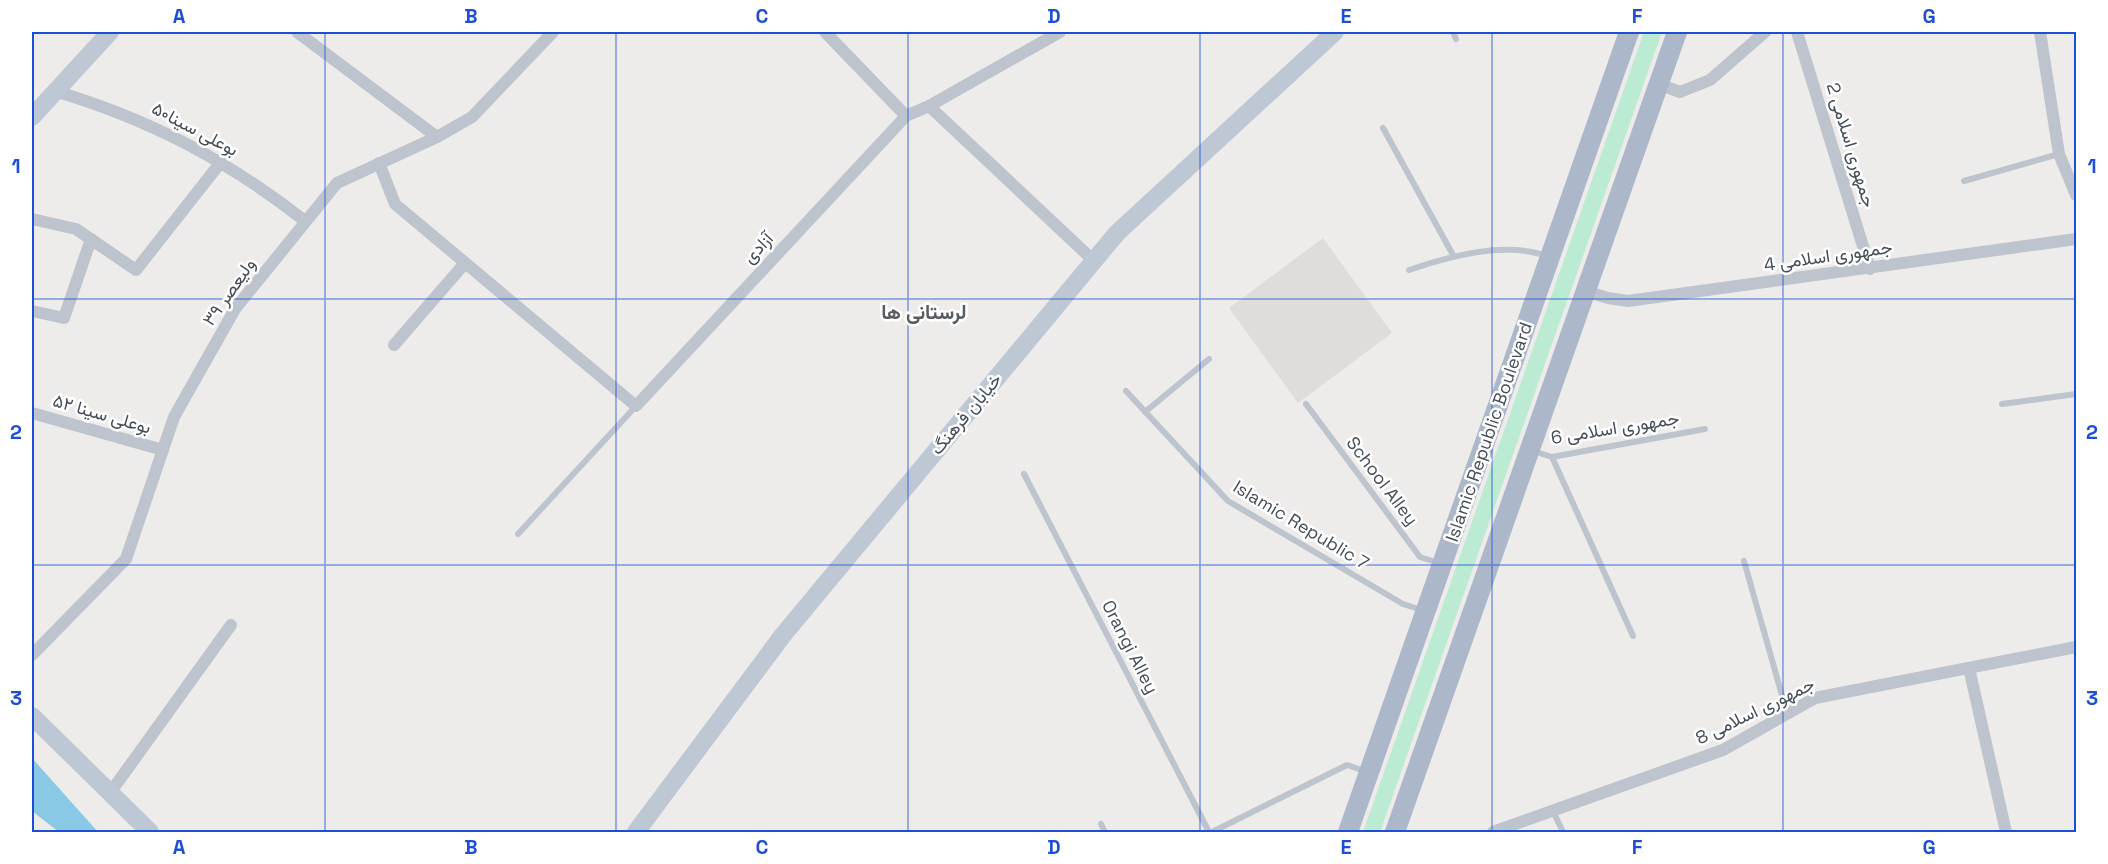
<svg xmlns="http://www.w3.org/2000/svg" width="2108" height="864" viewBox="0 0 2108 864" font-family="'Space Grotesk',Vazirmatn,sans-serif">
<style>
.education{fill:#dfdddc}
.green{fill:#bbebd2}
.water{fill:#8ac9e5}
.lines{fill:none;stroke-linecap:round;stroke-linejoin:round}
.lane{stroke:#bdc4cd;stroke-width:6}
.street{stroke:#bdc4cd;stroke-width:12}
.secondary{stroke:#bec7d4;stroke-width:18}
.primary{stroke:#acb8c9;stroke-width:20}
.grid{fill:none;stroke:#1d4ed8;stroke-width:1.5;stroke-opacity:0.55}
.labels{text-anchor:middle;stroke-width:5;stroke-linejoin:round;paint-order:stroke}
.street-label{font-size:18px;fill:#454d57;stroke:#fff}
.neighbourhood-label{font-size:20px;font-weight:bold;fill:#585b60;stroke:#fff}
.neatline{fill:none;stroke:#1d4ed8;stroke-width:2}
.grid-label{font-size:20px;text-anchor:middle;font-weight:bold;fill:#1d4ed8}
</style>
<rect width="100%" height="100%" fill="#eeebeb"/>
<path class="education" d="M1323,238l69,95 -94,70 -69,-95z"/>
<path class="green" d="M1644,32h18l-282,800h-17z"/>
<path class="water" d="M32,758l66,74h-39l-27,-21z"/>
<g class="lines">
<g class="lane">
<path d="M1453,32l3,7"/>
<path d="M1383,128l70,127"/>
<path d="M1964,181l95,-27"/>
<path d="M1409,270c42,-14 94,-29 138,-14"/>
<path d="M1126,391l102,110 175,103 19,6"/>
<path d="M1306,404l114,153 19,6"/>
<path d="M2002,404l74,-10"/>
<path d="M1145,412l64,-53"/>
<path d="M1533,451l19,6 153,-28"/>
<path d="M1552,457l81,179"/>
<path d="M1024,474l185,358"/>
<path d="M518,534l118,-128"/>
<path d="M1744,561l43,152"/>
<path d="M1553,811l10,21"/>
<path d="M1101,824l4,8"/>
<path d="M1212,832l135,-67 18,6"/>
</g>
<g class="street">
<path d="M297,32l140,105"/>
<path d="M825,32l81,84"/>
<path d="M1797,32l73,237"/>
<path d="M2040,32l19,122 17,41"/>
<path d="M1658,84l22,8 30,-12 55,-48"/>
<path d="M55,91c96,29 172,69 250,130"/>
<path d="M929,106l165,155"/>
<path d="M379,163l16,41 241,202 270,-290 23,-10 131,-74"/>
<path d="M32,219l44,10 60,41 85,-108"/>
<path d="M1585,291l23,7 20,3 448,-62"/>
<path d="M32,311l32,7 27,-79"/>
<path d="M394,345l71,-82"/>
<path d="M32,413l131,37"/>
<path d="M32,655l94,-96 48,-142 61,-108 102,-126 100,-46 35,-20 81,-85"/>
<path d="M1969,668l37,164"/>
<path d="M110,793l121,-168"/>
<path d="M1493,832l230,-82 92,-52 261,-51"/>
</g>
<g class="secondary">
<path d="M32,117l78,-85"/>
<path d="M32,716l118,116"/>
<path d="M636,832l147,-197 334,-402 218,-201"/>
</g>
<g class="primary">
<path d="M1348,832l281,-800"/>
<path d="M1395,832l282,-800"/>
</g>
</g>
<path class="grid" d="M325,32v800M616,32v800M908,32v800M1200,32v800M1492,32v800M1783,32v800M32,299h2044M32,565h2044"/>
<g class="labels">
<g class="street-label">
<text transform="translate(195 129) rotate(28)" y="6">بوعلی سینا۵۰</text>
<text transform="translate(1851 145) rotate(73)" y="6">جمهوری اسلامی 2</text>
<text transform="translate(758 248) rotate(-47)" y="6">آزادی</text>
<text transform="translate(1828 256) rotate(-8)" y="6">جمهوری اسلامی 4</text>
<text transform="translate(229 292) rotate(-55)" y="6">ولیعصر ۳۹</text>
<text transform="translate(102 414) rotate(16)" y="6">بوعلی سینا ۵۲</text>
<text transform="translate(966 414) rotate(-50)" y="6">خیابان فرهنگ</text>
<text transform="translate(1615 428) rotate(-9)" y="6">جمهوری اسلامی 6</text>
<text transform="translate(1489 432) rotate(-71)" y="6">Islamic Republic Boulevard</text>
<text transform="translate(1382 481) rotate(53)" y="6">School Alley</text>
<text transform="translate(1301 525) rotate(31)" y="6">Islamic Republic 7</text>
<text transform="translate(1130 647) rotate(63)" y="6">Orangi Alley</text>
<text transform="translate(1755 711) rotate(-26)" y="6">جمهوری اسلامی 8</text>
</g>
<g class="neighbourhood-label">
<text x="924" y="319">لرستانی ها</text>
</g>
</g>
<rect width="2108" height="864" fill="none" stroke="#ffffff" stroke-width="66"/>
<rect x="33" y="33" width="2042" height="798" class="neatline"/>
<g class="grid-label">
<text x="179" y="23">A</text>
<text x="471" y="23">B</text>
<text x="762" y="23">C</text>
<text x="1054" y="23">D</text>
<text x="1346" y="23">E</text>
<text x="1637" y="23">F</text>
<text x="1929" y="23">G</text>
<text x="16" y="173">1</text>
<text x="2092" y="173">1</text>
<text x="16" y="439">2</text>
<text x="2092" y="439">2</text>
<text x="16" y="705">3</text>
<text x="2092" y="705">3</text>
<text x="179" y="854">A</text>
<text x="471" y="854">B</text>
<text x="762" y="854">C</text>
<text x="1054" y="854">D</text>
<text x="1346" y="854">E</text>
<text x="1637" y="854">F</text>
<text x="1929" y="854">G</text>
</g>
</svg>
